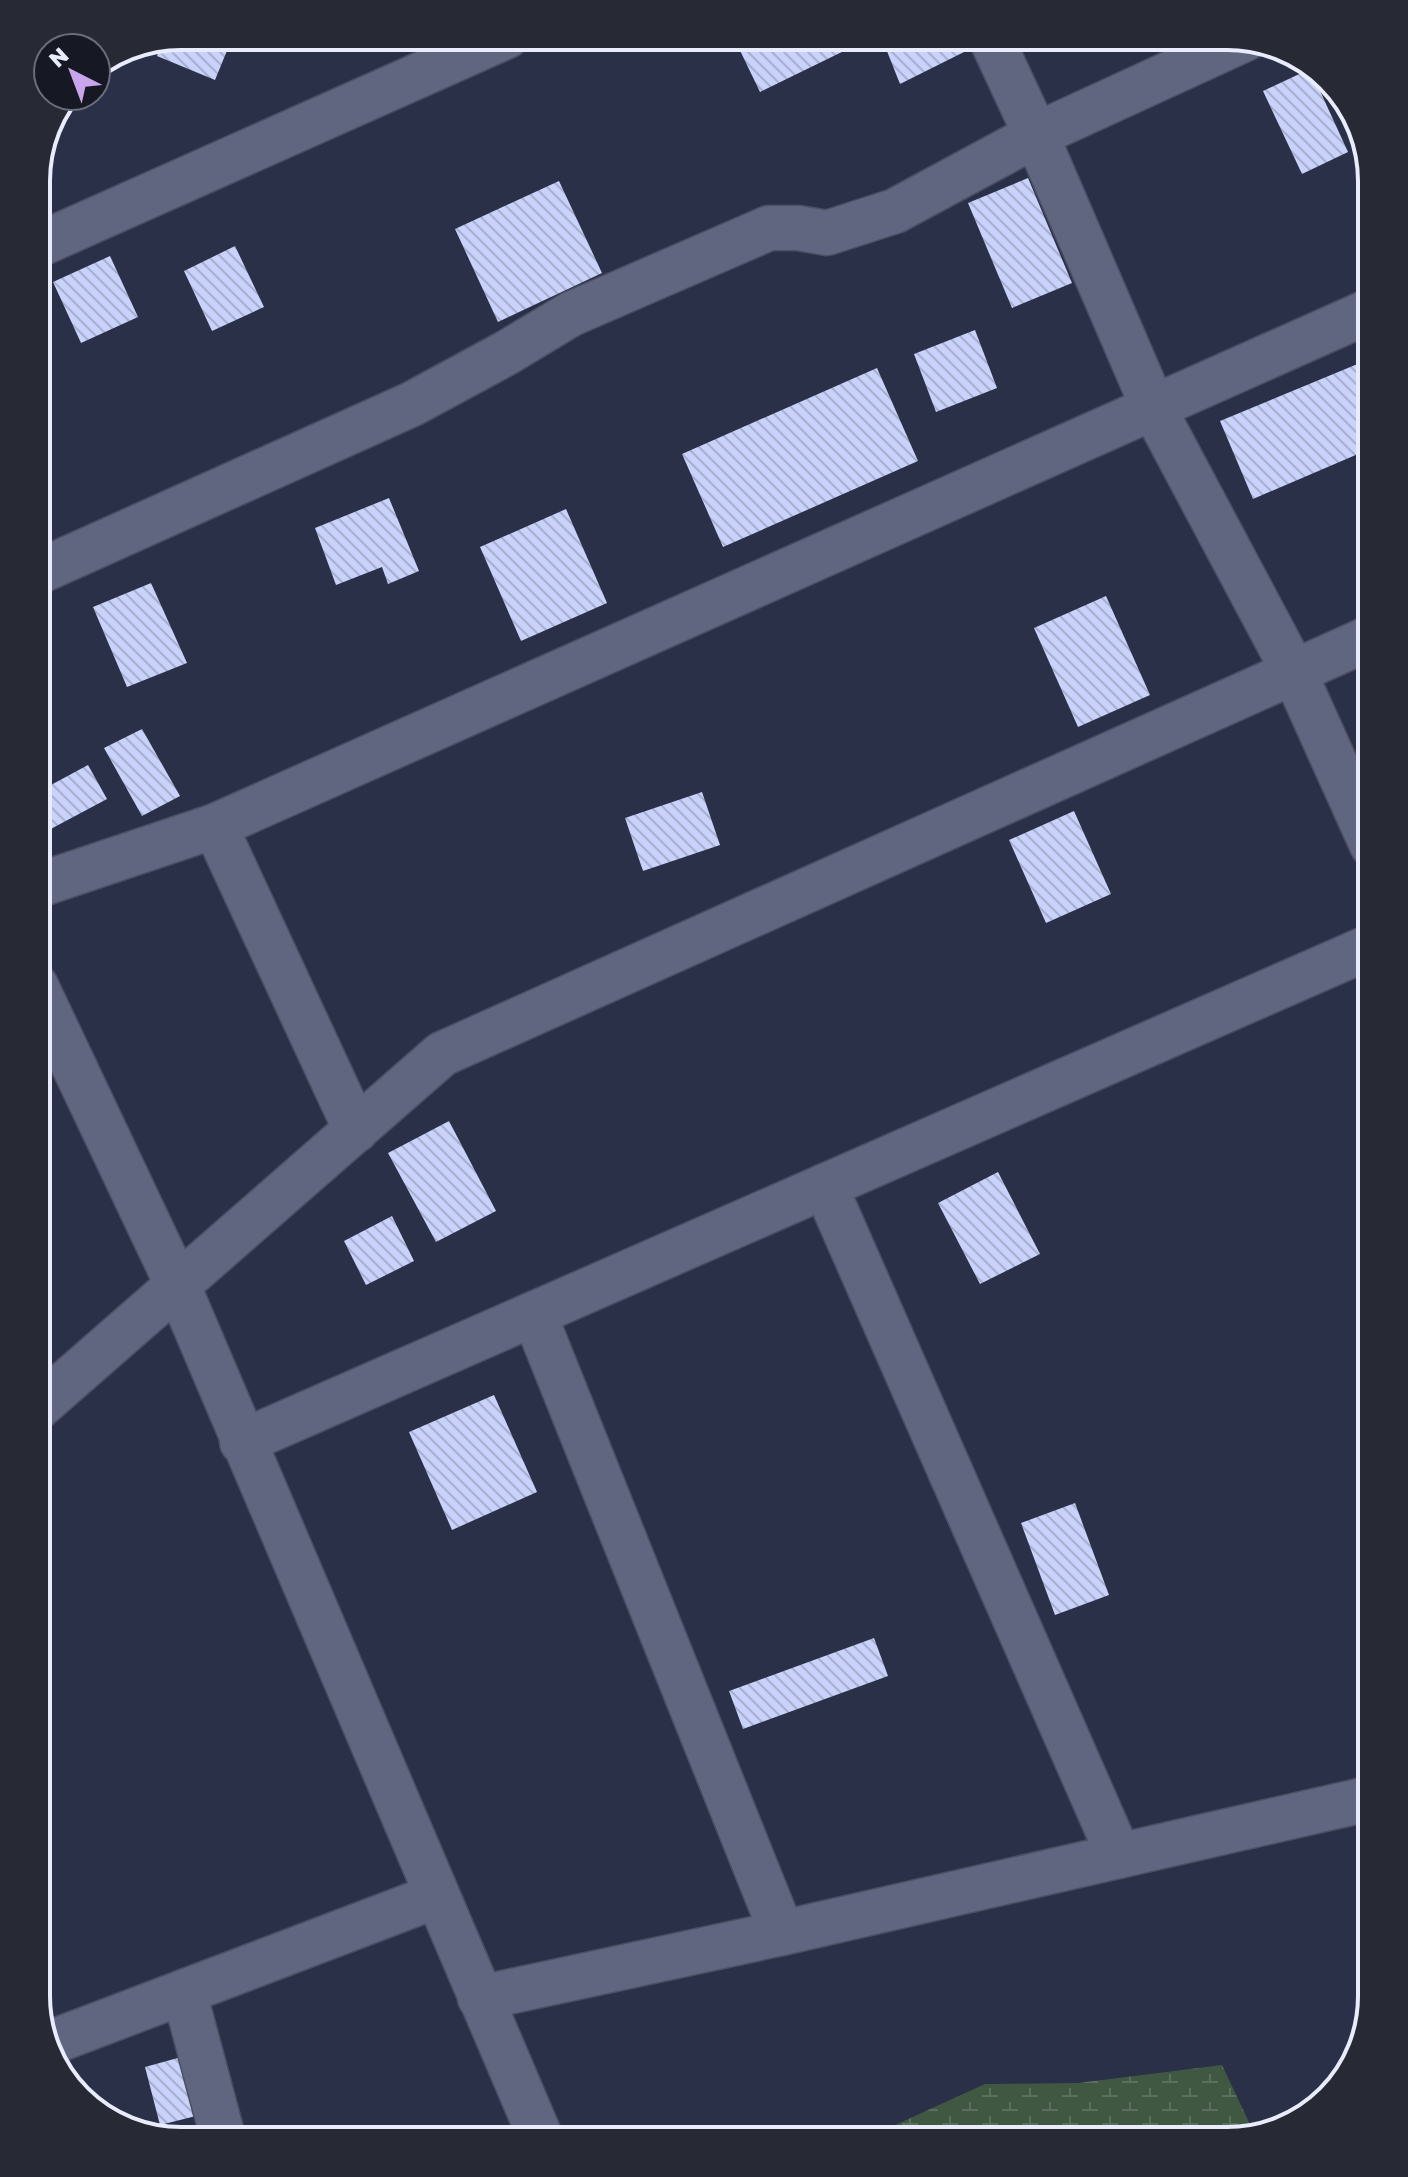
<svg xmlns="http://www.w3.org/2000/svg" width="1408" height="2177" viewBox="0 0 1408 2177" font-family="'Golos Text',sans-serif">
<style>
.wetland{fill:url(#wetland-marsh)}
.building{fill:url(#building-back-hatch)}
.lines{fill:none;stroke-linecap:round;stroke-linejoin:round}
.minor-casing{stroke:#4a4e63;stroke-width:47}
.minor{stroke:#606680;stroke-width:44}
.rim{fill:none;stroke:#e8ecfc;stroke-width:4}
</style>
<defs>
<pattern id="wetland-marsh" width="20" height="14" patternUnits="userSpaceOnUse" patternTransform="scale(2)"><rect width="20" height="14" fill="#405742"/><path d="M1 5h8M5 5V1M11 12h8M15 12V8" fill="none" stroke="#5c6f5e"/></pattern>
<pattern id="building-back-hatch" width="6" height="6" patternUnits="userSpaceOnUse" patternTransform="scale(2)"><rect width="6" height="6" fill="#c8d2fa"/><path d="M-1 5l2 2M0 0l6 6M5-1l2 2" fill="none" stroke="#a8afce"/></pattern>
</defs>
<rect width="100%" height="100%" fill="#2a3047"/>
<path class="wetland" d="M1222,2065l33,70 -28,6h-367l125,-57 93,-1z"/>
<g class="building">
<path d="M181,36h52l-18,44 -58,-24 7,-17z"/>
<path d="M733,36h111l6,12 -90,44z"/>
<path d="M881,36h78l7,15 -66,33z"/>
<path d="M1310,69l38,83 -46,22 -39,-83z"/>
<path d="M1028,178l44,105 -60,25 -44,-105z"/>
<path d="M559,181l43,92 -104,49 -43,-93z"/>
<path d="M235,246l29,61 -52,24 -28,-60z"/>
<path d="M110,256l28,61 -57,26 -28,-61z"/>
<path d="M975,330l22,58 -61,24 -22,-58z"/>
<path d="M1372,358v90l-119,51 -33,-78z"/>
<path d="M877,368l41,93 -195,86 -41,-93z"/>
<path d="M389,498l30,73 -31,13 -6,-17 -46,18 -21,-57z"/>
<path d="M566,509l41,94 -86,38 -41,-94z"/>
<path d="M151,583l36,80 -60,24 -34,-80z"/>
<path d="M1106,596l44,99 -72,32 -44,-99z"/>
<path d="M142,729l38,67 -38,20 -38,-68z"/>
<path d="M88,765l19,34 -60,32 -11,-21v-17z"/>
<path d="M702,792l18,53 -77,26 -18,-53z"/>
<path d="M1074,811l37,83 -65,29 -37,-83z"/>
<path d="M449,1121l47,90 -60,31 -48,-89z"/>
<path d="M998,1172l42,82 -60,30 -42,-81z"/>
<path d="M392,1216l22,45 -48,24 -22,-44z"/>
<path d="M494,1395l43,97 -85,38 -43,-98z"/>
<path d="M1075,1503l34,92 -54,20 -34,-92z"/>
<path d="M874,1638l14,38 -145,53 -14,-38z"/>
<path d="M185,2056l15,59 -40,10 -15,-58z"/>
</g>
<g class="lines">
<g class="minor-casing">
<g id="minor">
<path d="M990,36l46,99 118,274 140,263 78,173"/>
<path d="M36,246l471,-210"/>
<path d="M36,573l376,-169 96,-52 63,-38 198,-86h29l29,5 68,-22 141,-76 209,-96"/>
<path d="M215,826l141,304"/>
<path d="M36,886l179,-60 1157,-516"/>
<path d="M36,986l142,300 364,855"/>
<path d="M825,1186l294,670"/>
<path d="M534,1314l248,619"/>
<path d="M36,1409l406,-355 930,-417"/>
<path d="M242,1442l1130,-496"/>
<path d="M184,1992l40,149"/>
<path d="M480,1998l302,-65 590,-135"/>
<path d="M47,2044l389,-148"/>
</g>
</g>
<use href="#minor" class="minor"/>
</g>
<path d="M0 0H1408V2177H0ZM181 50H1227A131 131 0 0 1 1358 181V1996A131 131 0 0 1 1227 2127H181A131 131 0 0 1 50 1996V181A131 131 0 0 1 181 50Z" fill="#272a34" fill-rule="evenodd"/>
<path class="rim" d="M181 50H1227A131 131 0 0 1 1358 181V1996A131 131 0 0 1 1227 2127H181A131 131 0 0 1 50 1996V181A131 131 0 0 1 181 50Z"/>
<g transform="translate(72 72) rotate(318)"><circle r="38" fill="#161923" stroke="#6a6d7a" stroke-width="2"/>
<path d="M0-6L14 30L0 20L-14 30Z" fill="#c9a5ee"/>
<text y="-12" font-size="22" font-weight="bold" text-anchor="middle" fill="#e8ecfc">N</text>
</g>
</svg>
